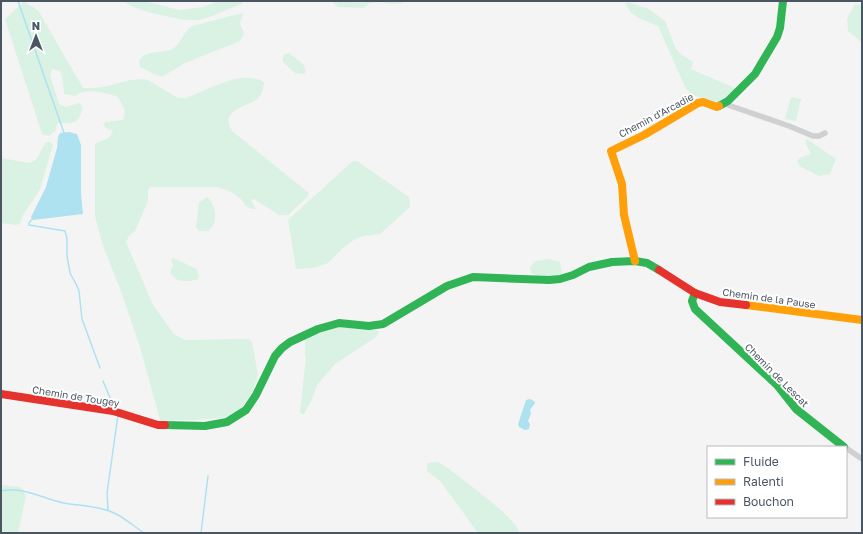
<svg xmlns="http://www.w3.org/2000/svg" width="863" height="534" viewBox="0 0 863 534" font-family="'Golos Text',sans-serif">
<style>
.green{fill:#d9f2e3}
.water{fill:#aee2f0}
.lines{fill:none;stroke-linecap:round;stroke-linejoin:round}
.stream{stroke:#aee2f0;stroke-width:1.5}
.street{stroke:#ced0d2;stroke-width:5.5}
.fast{stroke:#30b455;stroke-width:8}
.slow{stroke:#ff9f0a;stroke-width:8}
.jam{stroke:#e5322d;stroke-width:8}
.labels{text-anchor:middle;stroke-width:4;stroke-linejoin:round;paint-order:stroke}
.street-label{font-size:10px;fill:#4a5661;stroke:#fff}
</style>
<rect width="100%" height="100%" fill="#f4f4f4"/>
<g class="green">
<path d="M124,1h20l35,9 24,-3 15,-6h24v3c-13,4 -31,14 -44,16 -12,2 -68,-10 -74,-19z"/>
<path d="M333,1h70v2l-11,1 -13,-2 -9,1 -7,5 -25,-1 -5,-4z"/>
<path d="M24,2l14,8 45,78c7,0 14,0 20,-1 14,-3 31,-10 45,-7l30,18h8c22,-8 56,-29 78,-16 -1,5 -1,11 -5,15 -8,10 -41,11 -27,34l77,62 -1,3 -20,19h-9l-25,-16 -3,1 5,9h-4l-6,-3 -5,-7 -10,-7 -13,-5h-68l-2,4v10l-13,30 -6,5 -3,6 27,63 21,29 11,6 64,-1 3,3 6,33 -6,18 -13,17 -12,7 -8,1 -24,2h-35l-20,-73 -18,-53 -20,-51 -7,-27v-72l15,-7 3,-6 -7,-3 -3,-4 3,-2 17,-2c4,-9 0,-14 -5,-23 -11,-4 -33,-10 -43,-1l-11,-2 -1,-13 -3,-10 -8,-2 -2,6 9,29 7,3 13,-4 3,3c0,18 -11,18 -25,17l-1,7 -7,6 -7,-2 -37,-115z"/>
<path d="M627,2l22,7 16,12 11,28 6,6 11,7 -2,7 46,20 -18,16 -16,-7 -11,-3 -7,-8 -27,-61c-13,-6 -27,-8 -32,-22z"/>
<path d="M855,4l7,1v38l-14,-12 -1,-12z"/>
<path d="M243,13l-3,10 4,11 -4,7 -55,22 -23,14 -8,-3 -14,-7 -1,-7c11,-12 23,-5 35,-12 8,-6 10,-17 18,-22z"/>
<path d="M289,53l14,11 3,8 -3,2 -8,-1 -12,-11v-7z"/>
<path d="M791,97l10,2 -5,22 -11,-2z"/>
<path d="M807,139l29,20 -6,15 -11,2 -18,-9 -4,-5 2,-4 12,-4 -6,-12z"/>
<path d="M50,142l3,3 -13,44 -18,28 -2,7 -5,1 -14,-2v-65l28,5 7,-3 9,-17z"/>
<path d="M353,161h4l52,36 1,10 -30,27 -16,2 -9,3 -13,10 -14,14 -15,5 -17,1 -8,-49z"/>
<path d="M208,197c9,11 10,24 1,34h-10l-3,-4 3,-25z"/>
<path d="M173,258l24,11 2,8 -2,3c-11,1 -21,4 -27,-8l3,-6 -2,-6z"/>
<path d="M549,259l11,3 2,14c-9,1 -23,3 -31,-3l-1,-6 6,-6z"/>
<path d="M336,326h12l31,5 -3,6 -41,27 -18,21 -5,14 -8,15h-3l-1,-2 6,-54c-3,-6 1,-12 -2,-18l15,-9z"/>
<path d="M438,462l10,6c13,11 71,51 71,65h-41l-37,-51 -14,-11v-8z"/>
<path d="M1,485l20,2 5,9 -8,37h-17z"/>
</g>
<g class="water">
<path d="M69,132l8,2 4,11v49l2,20 -50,6 -2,-3 15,-30 11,-39 1,-11 2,-4z"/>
<path d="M530,399l4,2 1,2 -5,7 1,4 -3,7 2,3 -1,5 -4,1 -6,-3 -1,-3 8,-24z"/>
</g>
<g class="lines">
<g class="stream">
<path d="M18,1l46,132"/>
<path d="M33,218l-4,5v2l36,6 2,7v18l3,17 6,11 3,7 3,28 18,49"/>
<path d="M103,381l11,26"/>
<path d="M1,491c21,-5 43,8 63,12 17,3 39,3 54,12 9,5 17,12 26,18"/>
<path d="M108,510l-1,-17 11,-78"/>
<path d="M201,533l7,-57"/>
</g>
<g class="street">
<path d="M725,104l64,22 24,10h6l6,-3"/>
<path d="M846,448l16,11"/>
</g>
<g class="fast">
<path d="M719,106l9,-5 27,-27 22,-37 3,-9 3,-27"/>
<path d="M695,293l-3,8 3,8 82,76 19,24 48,38"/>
<path d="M165,425l40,1 22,-4 19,-12 10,-15 19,-39 7,-8 8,-6 28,-13 21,-6 30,3 14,-2 64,-38 26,-9 76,3 11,-1 13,-4 16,-8 23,-5 23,-1 12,2 12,7"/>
</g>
<g class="slow">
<path d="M635,261l-11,-46 -2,-31 -11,-33 33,-16 54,-32 5,-1 14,5 2,-1"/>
<path d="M746,305l116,15"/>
</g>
<g class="jam">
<path d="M659,270l36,23 25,9 26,3"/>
<path d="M1,394l112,17 45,14h7"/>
</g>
</g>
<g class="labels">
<g class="street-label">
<text transform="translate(656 115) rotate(-28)" y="4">Chemin d'Arcadie</text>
<text transform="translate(769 298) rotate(8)" y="4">Chemin de la Pause</text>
<text transform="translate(777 375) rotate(45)" y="4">Chemin de Lescat</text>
<text transform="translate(76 396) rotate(9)" y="4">Chemin de Tougey</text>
</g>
</g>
<rect width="863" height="534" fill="none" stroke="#4a5661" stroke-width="4"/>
<rect x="707" y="446" width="140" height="72" fill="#ffffff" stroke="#b7bbc0"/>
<rect x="715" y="459" width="20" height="6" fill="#30b455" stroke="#b7bbc0"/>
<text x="743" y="466" font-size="12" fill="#4a5661">Fluide</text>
<rect x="715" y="479" width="20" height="6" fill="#ff9f0a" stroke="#b7bbc0"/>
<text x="743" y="486" font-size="12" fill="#4a5661">Ralenti</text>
<rect x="715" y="499" width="20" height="6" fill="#e5322d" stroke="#b7bbc0"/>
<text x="743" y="506" font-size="12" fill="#4a5661">Bouchon</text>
<g transform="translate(36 36)" stroke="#ffffff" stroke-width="3" paint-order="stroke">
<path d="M0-3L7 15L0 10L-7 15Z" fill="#4a5661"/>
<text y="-6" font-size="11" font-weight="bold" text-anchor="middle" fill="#4a5661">N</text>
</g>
</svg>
